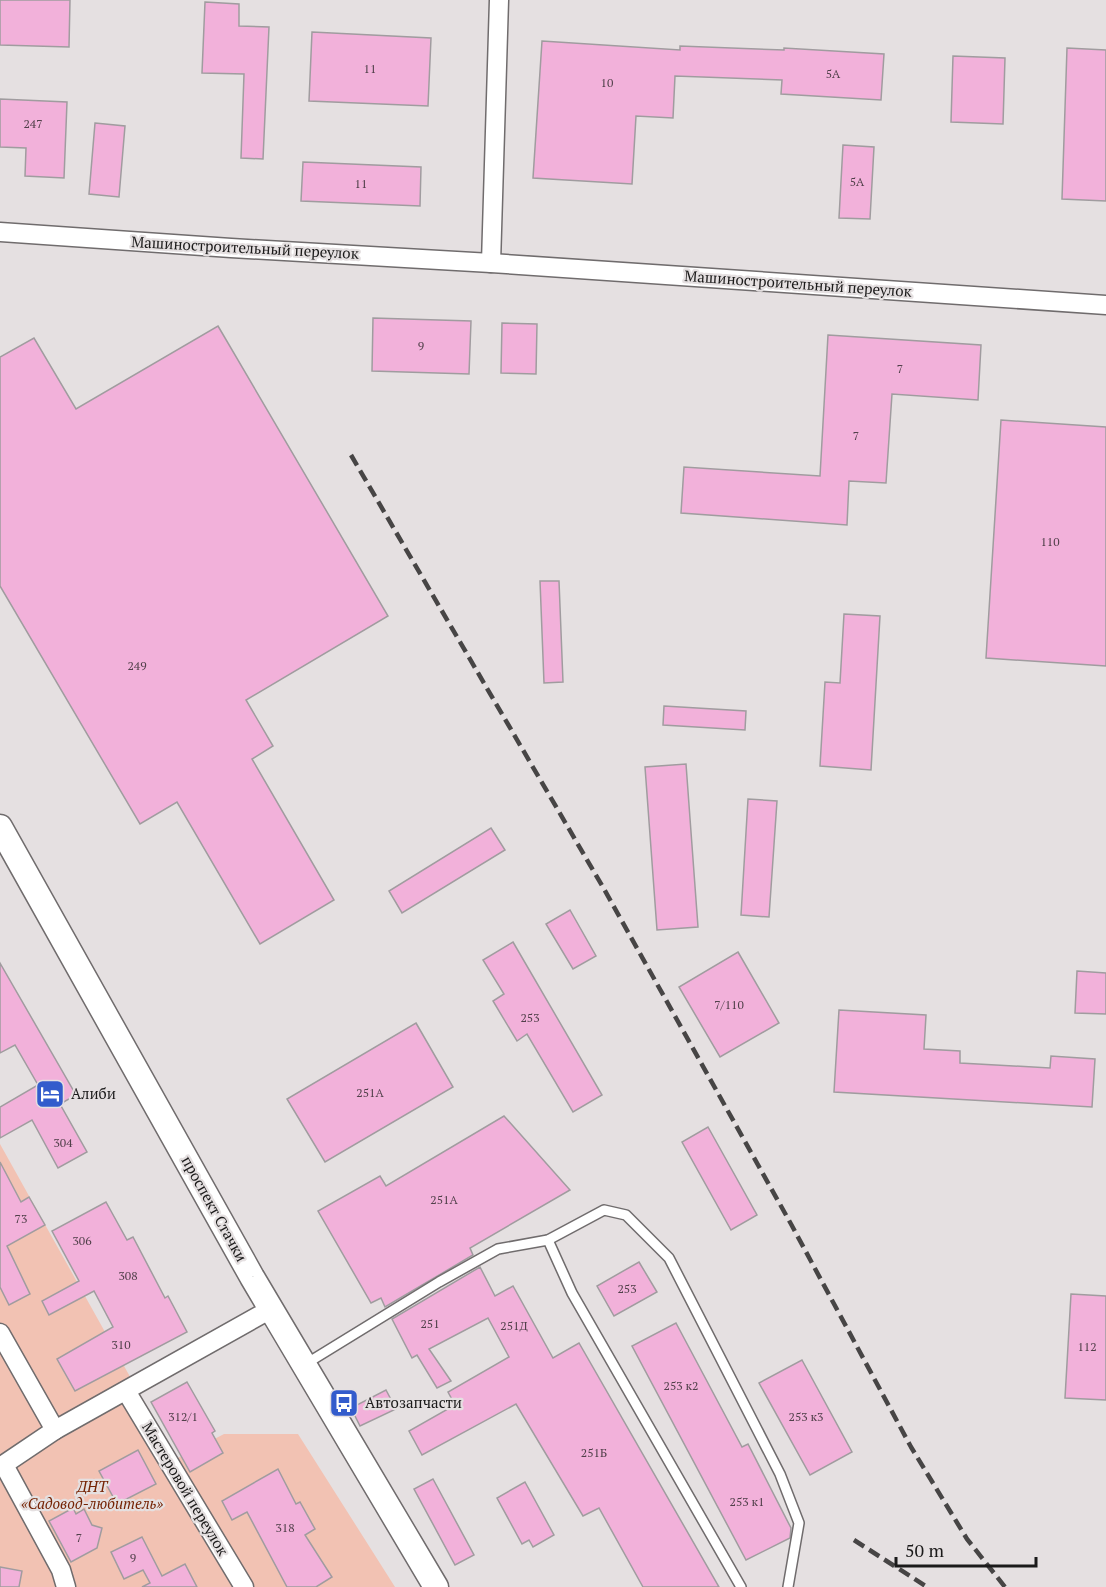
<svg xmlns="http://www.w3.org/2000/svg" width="1106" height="1587" viewBox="0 0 1106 1587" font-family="'PT Serif',serif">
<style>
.green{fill:#f2c2b3}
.building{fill:#f2b1da;stroke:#a09c9f;stroke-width:1.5}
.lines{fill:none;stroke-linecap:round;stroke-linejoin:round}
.service-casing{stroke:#706c6d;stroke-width:12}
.minor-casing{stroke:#706c6d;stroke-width:21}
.tertiary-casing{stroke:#706c6d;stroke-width:27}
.service{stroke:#fff;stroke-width:9}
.minor{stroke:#fff;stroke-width:18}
.tertiary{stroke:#fff;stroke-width:24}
.rail{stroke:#474545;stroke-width:4.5;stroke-dasharray:12 6;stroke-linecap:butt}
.labels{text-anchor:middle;stroke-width:4.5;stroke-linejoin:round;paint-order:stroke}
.number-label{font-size:12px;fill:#51404a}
.street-label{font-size:15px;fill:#1b1a1a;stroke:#e5e0e1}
.poi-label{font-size:15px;fill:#1b1a1a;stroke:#e5e0e1;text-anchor:start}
.park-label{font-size:15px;font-style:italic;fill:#752304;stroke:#e5e0e1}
</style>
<rect width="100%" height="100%" fill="#e5e0e1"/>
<path class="green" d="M0,1144l176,315 48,-25h74l97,153h-395z"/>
<g class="building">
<path d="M0,0h70l-1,47 -69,-2z"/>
<path d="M205,2l34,2v22l30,1 -6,132 -22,-1 3,-84 -42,-1z"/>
<path d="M312,32l119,6 -3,68 -119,-5z"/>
<path d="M542,41l138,9v-4l104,4v-2l100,6 -3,46 -100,-6 1,-14 -107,-4 -2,42 -37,-2 -4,68 -99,-6z"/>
<path d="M1067,48l39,2v151l-44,-2z"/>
<path d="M953,56l52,2 -2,66 -52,-2z"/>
<path d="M0,99l67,3 -3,76 -39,-2 1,-28 -26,-1z"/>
<path d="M95,123l30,3 -6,71 -30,-3z"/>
<path d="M843,145l31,2 -4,72 -31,-1z"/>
<path d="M303,162l118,5 -1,39 -119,-5z"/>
<path d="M373,318l98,3 -2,53 -97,-3z"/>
<path d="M502,323l35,1 -1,50 -35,-1z"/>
<path d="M218,326l170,290 -142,84 27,46 -21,13 82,141 -74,44 -83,-142 -37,22 -140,-238v-229l34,-19 42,71z"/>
<path d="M828,335l153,10 -3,55 -86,-6 -6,89 -37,-2 -2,44 -166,-12 3,-46 136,9z"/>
<path d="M1001,420l105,7v239l-120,-8z"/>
<path d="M540,581h19l4,101 -19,1z"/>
<path d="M844,614l36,2 -9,154 -51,-4 5,-84 15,1z"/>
<path d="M664,706l82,5 -1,19 -82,-5z"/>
<path d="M686,764l12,163 -41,3 -12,-163z"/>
<path d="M748,799l29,2 -8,116 -28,-2z"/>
<path d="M491,828l14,22 -103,63 -13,-22z"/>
<path d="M570,910l26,46 -23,13 -27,-45z"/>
<path d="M513,942l89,153 -29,17 -46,-78 -10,7 -24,-40 11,-7 -21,-34z"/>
<path d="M738,952l41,71 -59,34 -41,-70z"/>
<path d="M0,963l76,132 -16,9 27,48 -29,16 -26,-48 -32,18v-31l38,-22 -23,-40 -15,8z"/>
<path d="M1077,971l29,2v41l-31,-1z"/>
<path d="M839,1010l87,5 -2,34 36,2v12l90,5 1,-12 44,3 -3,48 -258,-15z"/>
<path d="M416,1023l37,64 -128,75 -38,-63z"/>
<path d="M504,1116l66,74 -100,58 3,7 -88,52 -4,-9 -10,5 -53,-92 62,-35 6,10z"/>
<path d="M708,1127l49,88 -26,15 -49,-88z"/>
<path d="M0,1162l21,40 8,-5 16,28 -38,21 23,48 -21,11 -9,-18z"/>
<path d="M106,1202l21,38 6,-3 32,61 3,-2 19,36 -112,59 -18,-32 56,-32 -19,-36 -45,24 -7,-14 37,-20 -27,-50z"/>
<path d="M639,1262l18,30 -43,24 -17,-30z"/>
<path d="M480,1267l15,29 18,-10 40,72 26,-15 140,244h-76l-44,-79 -16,8 -67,-112 -94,51 -13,-24 46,-26 -7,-13 61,-35 -21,-39 -59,31 22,32 -14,7 -20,-33 -5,3 -20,-39z"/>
<path d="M1071,1294l35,2v104l-41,-2z"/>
<path d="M676,1323l66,124 6,-3 43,84 -1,10 -44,22 -114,-214z"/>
<path d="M802,1360l50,92 -42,23 -51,-92z"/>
<path d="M187,1382l28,49 -3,2 11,20 -33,19 -39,-70z"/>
<path d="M386,1390l10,19 -36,17 -9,-18z"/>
<path d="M138,1450l18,34 -39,20 -18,-33z"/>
<path d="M278,1469l18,35 4,-2 15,27 -10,6 27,42 -16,10h-29l-40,-75 -15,8 -10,-19z"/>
<path d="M433,1479l41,76 -19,10 -41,-76z"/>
<path d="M525,1482l29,53 -21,12 -4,-7 -7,4 -25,-46z"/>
<path d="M73,1508l3,6 8,-5 8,16 10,3 -5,20 -26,14 -22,-41z"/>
<path d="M142,1537l20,39 23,-12 12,23h-55l8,-4 -7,-13 -19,9 -13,-27z"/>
<path d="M0,1567l22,4 -3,16h-19z"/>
</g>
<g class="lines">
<g class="service-casing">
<g id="service">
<path d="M548,1240l24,53 169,294"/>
<path d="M304,1365l135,-83 59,-33 50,-9 56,-30 22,5 43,43 111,216 19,49 -11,64"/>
</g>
</g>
<g class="minor-casing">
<g id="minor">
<path d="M0,232l231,16 260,15 615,42"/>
<path d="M491,263l8,-263"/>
<path d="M0,1333l55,97"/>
<path d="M126,1391l118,196"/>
<path d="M4,1465l57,105 5,17"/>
<path d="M0,1467l55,-37 216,-121"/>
</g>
</g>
<g class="tertiary-casing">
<path id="tertiary" d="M0,827l252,450 184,310"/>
</g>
<use href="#service" class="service"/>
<use href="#minor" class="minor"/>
<use href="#tertiary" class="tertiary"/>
<g class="rail">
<path d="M351,455l253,434 187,335 120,223 56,92 38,48"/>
<path d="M854,1540l73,47"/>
</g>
</g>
<defs>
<g id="hotel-square" transform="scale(1.5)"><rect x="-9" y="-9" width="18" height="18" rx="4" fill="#335ccc" stroke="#e5e0e1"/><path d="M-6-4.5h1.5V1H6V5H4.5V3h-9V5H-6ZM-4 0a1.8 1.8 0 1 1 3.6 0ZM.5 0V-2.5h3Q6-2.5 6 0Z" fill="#fff"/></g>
<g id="bus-square" transform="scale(1.5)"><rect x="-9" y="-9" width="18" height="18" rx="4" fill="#335ccc" stroke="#e5e0e1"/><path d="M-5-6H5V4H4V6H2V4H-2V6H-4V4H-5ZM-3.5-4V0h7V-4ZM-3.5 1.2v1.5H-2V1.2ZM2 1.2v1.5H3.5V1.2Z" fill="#fff"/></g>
</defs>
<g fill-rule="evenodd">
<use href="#hotel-square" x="50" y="1094"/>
<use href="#bus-square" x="344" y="1403"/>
</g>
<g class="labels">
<g class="number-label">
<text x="370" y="73">11</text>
<text x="833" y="78">5А</text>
<text x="607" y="87">10</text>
<text x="33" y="128">247</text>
<text x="857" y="186">5А</text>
<text x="361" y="188">11</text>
<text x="421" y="350">9</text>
<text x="900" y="373">7</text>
<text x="856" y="440">7</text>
<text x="1050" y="546">110</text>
<text x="137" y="670">249</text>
<text x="729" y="1009">7/110</text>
<text x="530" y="1022">253</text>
<text x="370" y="1097">251А</text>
<text x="63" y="1147">304</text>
<text x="444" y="1204">251А</text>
<text x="21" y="1223">73</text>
<text x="82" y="1245">306</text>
<text x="128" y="1280">308</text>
<text x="627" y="1293">253</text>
<text x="430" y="1328">251</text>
<text x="514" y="1330">251Д</text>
<text x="121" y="1349">310</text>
<text x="1087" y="1351">112</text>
<text x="681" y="1390">253 к2</text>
<text x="183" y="1421">312/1</text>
<text x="806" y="1421">253 к3</text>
<text x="594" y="1457">251Б</text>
<text x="747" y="1506">253 к1</text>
<text x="285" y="1532">318</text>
<text x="79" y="1542">7</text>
<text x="133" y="1562">9</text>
</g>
<g class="street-label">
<text transform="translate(245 248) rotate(3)" y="5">Машиностроительный переулок</text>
<text transform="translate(798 284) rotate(4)" y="5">Машиностроительный переулок</text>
<text transform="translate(214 1209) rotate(61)" y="5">проспект Стачки</text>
<text transform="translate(185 1489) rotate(59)" y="5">Мастеровой переулок</text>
</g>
<g class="poi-label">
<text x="71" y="1099">Алиби</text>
<text x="365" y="1408">Автозапчасти</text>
</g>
<g class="park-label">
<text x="92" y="1492">ДНТ<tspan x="92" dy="17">«Садовод-любитель»</tspan></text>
</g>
</g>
<path d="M896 1557v9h140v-9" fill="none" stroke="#1b1a1a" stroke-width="3"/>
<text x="905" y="1557" font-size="18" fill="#1b1a1a" stroke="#e5e0e1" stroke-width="4.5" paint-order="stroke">50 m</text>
</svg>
